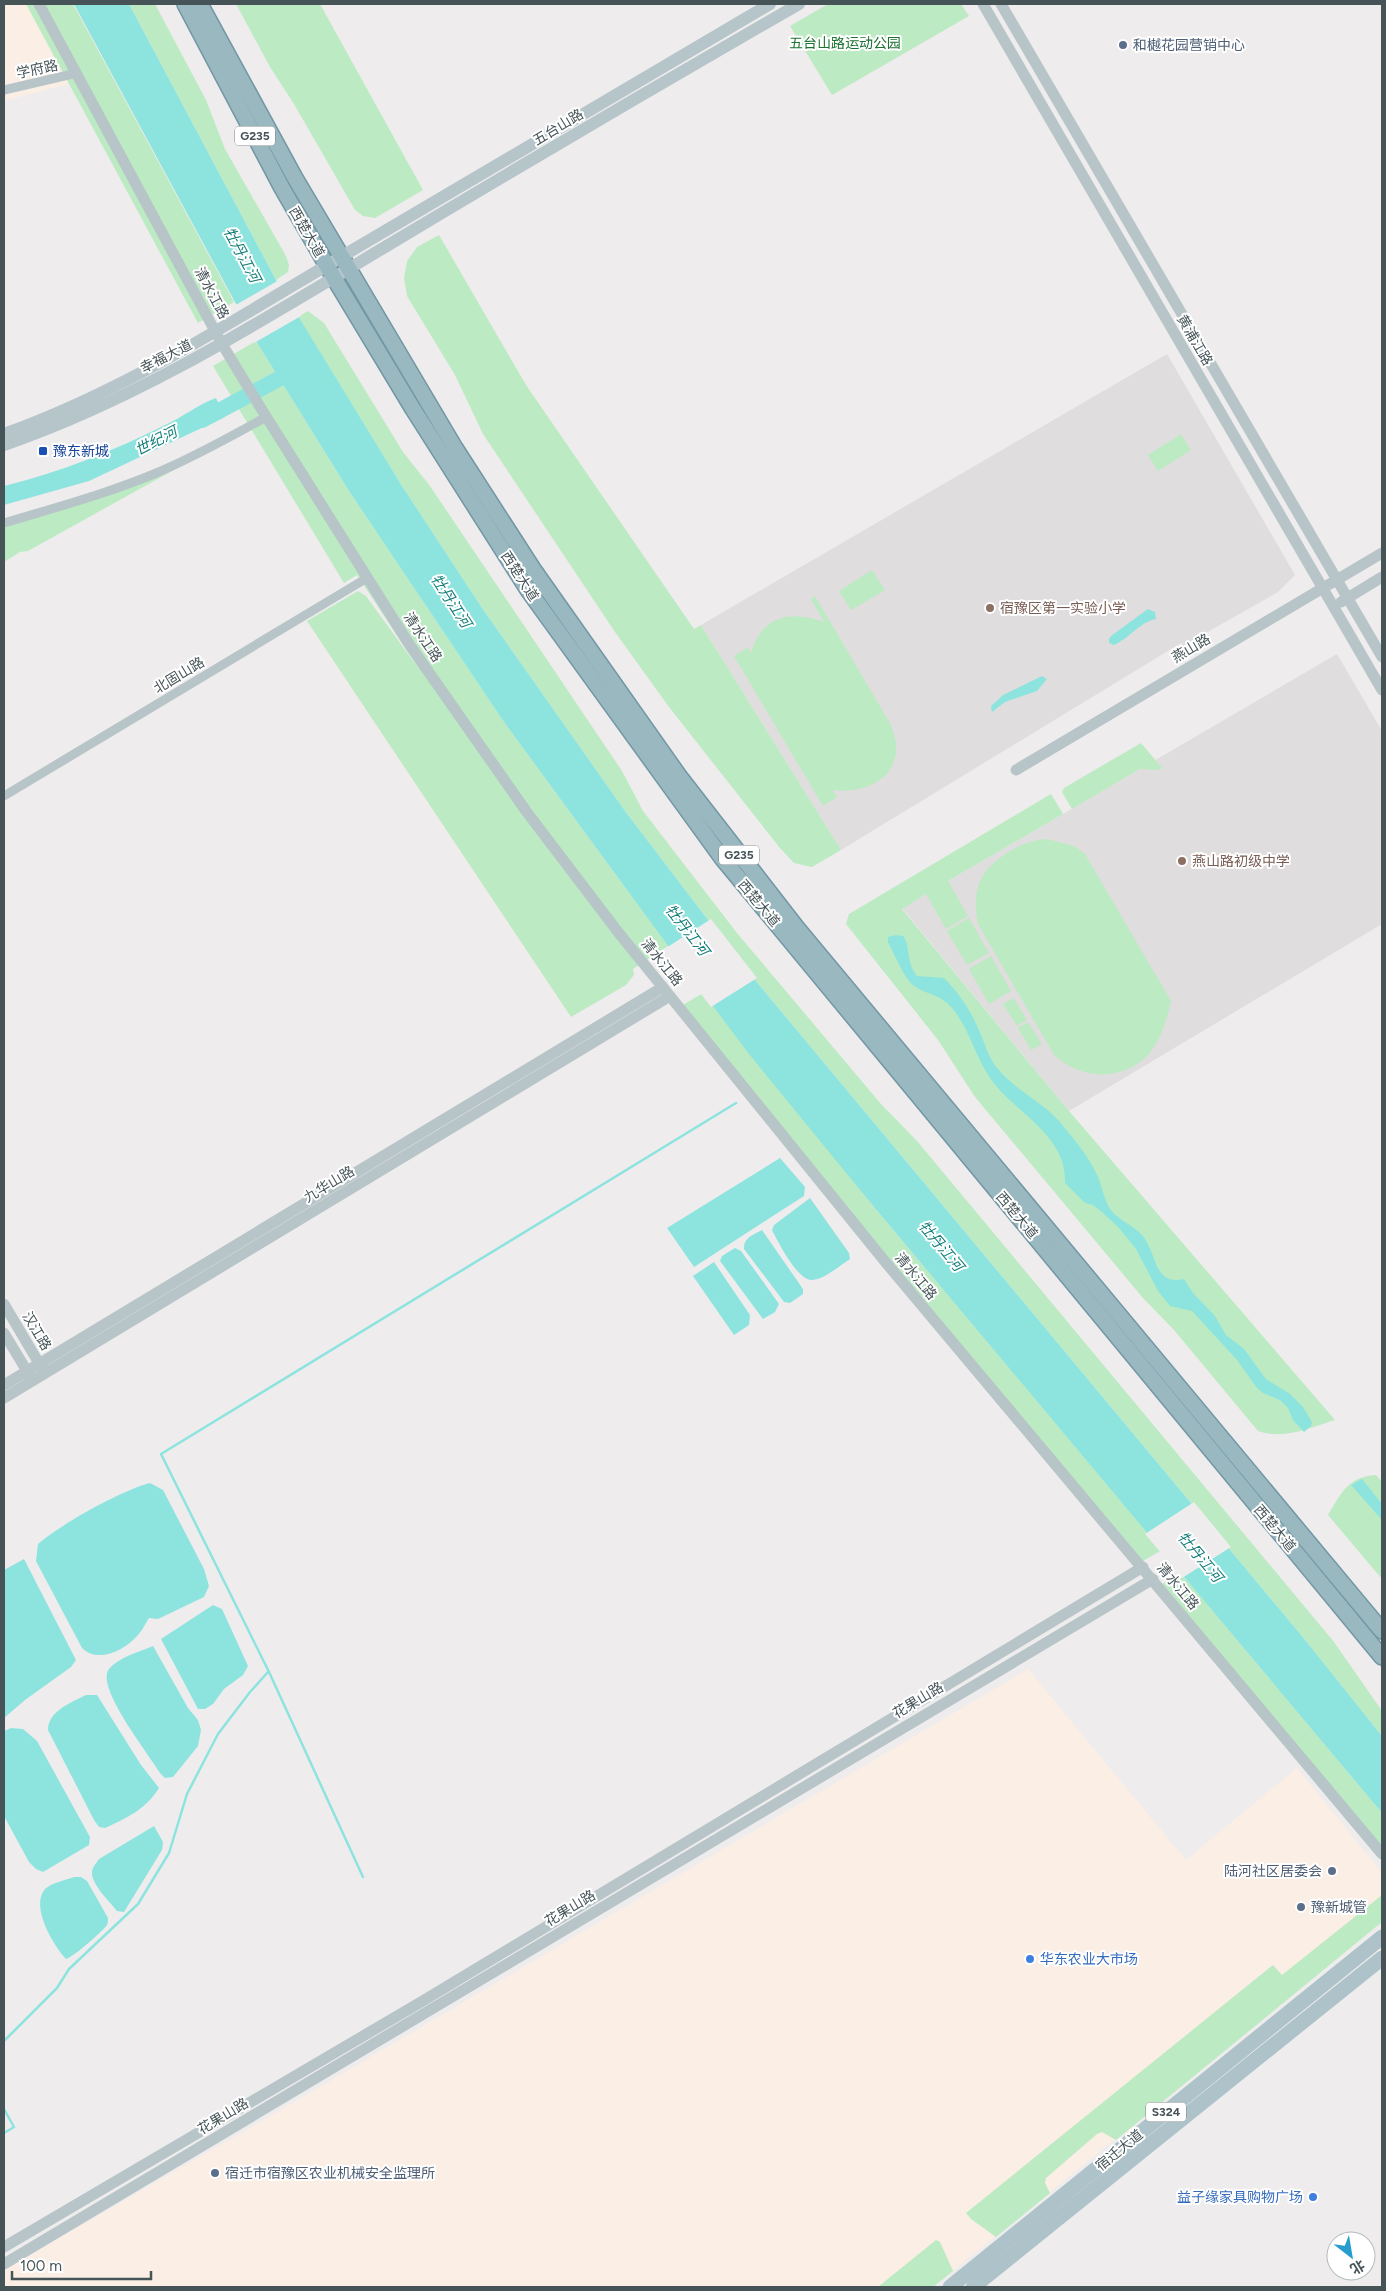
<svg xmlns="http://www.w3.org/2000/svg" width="1386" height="2291" viewBox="0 0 1386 2291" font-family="Figtree,'Noto Sans SC',sans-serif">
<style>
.commercial{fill:#faeee5}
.education{fill:#e0ddde}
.green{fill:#bceac2}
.water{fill:#8de4df}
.pier{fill:#efeced}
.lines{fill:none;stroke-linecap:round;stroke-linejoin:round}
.stream{stroke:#8de4df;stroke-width:2.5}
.river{stroke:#8de4df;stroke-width:16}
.trunk-casing{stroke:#7297a4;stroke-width:18}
.minor{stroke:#b8c5c8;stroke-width:9}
.tertiary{stroke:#b8c5c8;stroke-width:11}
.secondary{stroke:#b6c5ca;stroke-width:12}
.primary{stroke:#adc3c9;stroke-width:15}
.trunk{stroke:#9ab8c0;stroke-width:15}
.service-dot{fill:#5c6f8a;stroke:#fff;stroke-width:2}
.transit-dot{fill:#1a4fb4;stroke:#fff;stroke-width:2}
.education-dot{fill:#8d6e63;stroke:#fff;stroke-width:2}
.shop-dot{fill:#3f7fe0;stroke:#fff;stroke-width:2}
.labels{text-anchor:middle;stroke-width:4;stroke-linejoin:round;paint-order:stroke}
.shield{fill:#fff;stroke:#7e878a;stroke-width:1}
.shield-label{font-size:12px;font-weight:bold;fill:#465458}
.park-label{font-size:14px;fill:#1d7331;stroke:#fff}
.service-label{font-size:14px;fill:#4e5e75;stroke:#fff;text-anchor:start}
.street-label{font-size:14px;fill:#465458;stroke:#fff}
.transit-label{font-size:14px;fill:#164399;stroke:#fff;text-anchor:start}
.education-label{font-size:14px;fill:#785e54;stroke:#fff;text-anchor:start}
.shop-label{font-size:14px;fill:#366cbe;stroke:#fff;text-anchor:start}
.water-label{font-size:15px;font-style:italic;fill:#157f79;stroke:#fff}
</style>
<rect width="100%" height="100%" fill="#efeced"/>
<g class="commercial">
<path d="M4,4h22l43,80 -65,17z"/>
<path d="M1028,1669l158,191 111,-92 85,105v49l-449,365h-929v-17l292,-169z"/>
</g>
<g class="education">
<path d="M1167,354l128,221 -17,17 -95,54 -2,-3 -340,207 -140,-225z"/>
<path d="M1337,654l45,77v193l-313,187 -167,-203z"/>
</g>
<g class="green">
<path d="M26,4h47l161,298 -36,21z"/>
<path d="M129,4h26l51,96 19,49 61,107 3,9 -1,7 -12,8z"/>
<path d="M236,4h84l103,186 -48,28 -12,-2 -8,-6 -61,-106 -24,-37z"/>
<path d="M828,4h133l8,12 -137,79 -42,-69z"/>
<path d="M439,235l87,150 168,244 7,-4 140,225 -29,17 -18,-4 -14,-15 -111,-141 -54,-75 -132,-198 -28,-59 -48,-79 -3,-18 3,-17 10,-14z"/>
<path d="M308,311l16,12 79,129 27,34 192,285 21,40 94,122 144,171 36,37 417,501 48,69v25l-76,-95 -566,-679 -115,-151 -143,-203 -80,-122 -104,-169z"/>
<path d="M256,341l93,150 155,231 164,224 -35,23 1,6 -8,10 -55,32 -264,-396 51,-30 8,5 53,73 -62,-94 -13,8 -131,-217z"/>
<path d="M244,431l-216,120 -8,1 -16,10v-35l64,-19z"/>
<path d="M1181,434l10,16 -33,21 -10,-16z"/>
<path d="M872,570l13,20 -34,20 -12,-19z"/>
<path d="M815,596l76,129c3,9 6,17 5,27 -3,30 -36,42 -63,38l4,7 -14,9 -89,-150 14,-9 3,6c11,-38 40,-43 73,-31l-13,-23z"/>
<path d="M1141,743l21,25 -4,2 -18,-1 -68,40 -10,-17 2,-4z"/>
<path d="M1051,794l12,20 -115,67 20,35 -22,13 -20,-35 -24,15 167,202 266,309c-26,8 -50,20 -77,11l-84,-101 -31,-32 -168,-201 -37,-57 -92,-116 3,-10z"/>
<path d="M1047,839l27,7 11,8 86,147c-4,18 -11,42 -25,56 -27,25 -66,22 -92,-2l-76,-131c-7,-35 2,-55 32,-73 12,-7 23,-11 37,-12z"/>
<path d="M969,918l20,35 -22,12 -20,-34z"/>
<path d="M991,956l20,35 -22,13 -20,-35z"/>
<path d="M703,993l166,208 293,349 -19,11 -227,-268 -235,-287z"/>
<path d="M1014,998l13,22 -10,6 -14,-22z"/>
<path d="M1028,1022l14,22 -11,6 -13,-22z"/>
<path d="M1376,1475l6,7v97l-54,-64c14,-23 20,-38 48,-40z"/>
<path d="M1181,1573l201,240v36l-220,-265z"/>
<path d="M1382,1895v27l-266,218 -14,-8 -5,2 -51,44 -1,5 5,10 -54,44 -25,-18 -5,-6 307,-248 9,10z"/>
<path d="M936,2240l4,2 13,29 -20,16h-55z"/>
</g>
<g class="water">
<path d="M74,4h55l147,276 126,206 80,122 143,203 115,151 566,679 76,95v77l-513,-612 -120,-147 -81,-108 -164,-224 -155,-231 -93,-150z"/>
<path d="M216,398l9,19 -136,64 -85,24v-19c56,-14 110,-35 161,-61 18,-8 32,-20 51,-27z"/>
<path d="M1148,609l7,3 1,7c-18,4 -26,19 -42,26l-5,-2v-4l2,-3z"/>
<path d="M1042,676l5,3 -10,12 -32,11 -13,10 -1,-6 12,-11z"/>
<path d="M896,935l7,1c8,10 2,25 14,40l27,2c17,17 28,35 37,57 5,12 8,24 17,34 17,21 43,32 61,52 14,17 30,35 39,56 4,10 6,22 12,32 8,11 23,16 32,26 16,19 11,51 42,44l9,14 22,23 11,19 18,14 22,30 24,15 13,13 9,15 -1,4 -7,6 -11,-12 -5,-12 -8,-8 -17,-7 -6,-5 -20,-28 -45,-49 -22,-5 -12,-15 -22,-42 -17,-21 -17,-16 -9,-7 -8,-2 -20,-20c2,-49 -51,-70 -75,-105 -15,-22 -21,-50 -38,-70 -13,-15 -26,-13 -39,-23 -9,-7 -19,-32 -25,-43v-5z"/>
<path d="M780,1158l25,29 -1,9 -110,71 -27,-39z"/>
<path d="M810,1198l39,55 1,6c-11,7 -25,20 -38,21 -14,1 -34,-38 -40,-50l2,-5z"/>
<path d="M762,1230l41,59v5l-13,9 -6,-1 -40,-53c-1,-11 9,-14 18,-19z"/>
<path d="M735,1248l6,3 38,53 -4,8 -12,7 -43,-58 2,-5z"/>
<path d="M714,1262l36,53 -1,10 -15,10 -41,-59z"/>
<path d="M1362,1479l20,25v16l-31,-35z"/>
<path d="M150,1483l13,7 41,79 5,17 -5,11 -46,22 -9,-1c-4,6 -7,13 -11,17 -13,15 -40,29 -56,13l-46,-87 2,-17c25,-21 82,-53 112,-61z"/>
<path d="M24,1559l52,101 -5,7 -46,33 -21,18v-148z"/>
<path d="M213,1605l9,4 26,57 -5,9 -19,14 -11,15 -8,5h-7l-37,-70z"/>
<path d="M153,1646l35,62 10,12 3,10 -3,16 -25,31 -8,1 -5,-5c-11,-19 -65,-86 -51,-104 10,-12 30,-17 44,-23z"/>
<path d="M86,1695h11l44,70 18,23c-13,21 -32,30 -54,40l-6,-1 -5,-7 -46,-90c0,-19 24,-28 38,-35z"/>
<path d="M11,1728l12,1 14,12 53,96 -1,8 -46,27 -7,-3 -7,-7 -25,-46v-85z"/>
<path d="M154,1826l9,16 -1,8 -38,62 -7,-1c-7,-9 -24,-25 -25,-37 -1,-6 4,-10 7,-15z"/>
<path d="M74,1877h7l6,4 21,37c0,2 0,6 -1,7 -4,6 -35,33 -41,34 -13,-14 -36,-53 -21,-70 6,-6 21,-9 29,-12z"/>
</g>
<g class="pier">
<path d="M279,280l22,36 -47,27 -20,-37z"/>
<path d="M711,919l46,59 -46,29 -45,-59z"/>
<path d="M1194,1502l37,45 -49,31 -37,-44z"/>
</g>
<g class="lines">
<g class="stream">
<path d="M363,1877l-94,-205 -108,-218 575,-351"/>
<path d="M4,2041l53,-53 12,-19 69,-65 31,-51 18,-59 31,-60 32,-42 18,-20"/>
<path d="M4,2109l10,18 -10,6"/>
</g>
<path class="river" d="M202,420l97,-52"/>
<g class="trunk-casing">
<g id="trunk">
<path d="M185,4l97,184 52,90 79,131 115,181 194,268 660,799"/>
<path d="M200,4l95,174 160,270 78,121 146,207 118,152 585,703"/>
</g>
</g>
<g class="minor">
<path d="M4,90l73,-17"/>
<path d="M4,523c53,-16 106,-30 157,-52 36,-16 71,-35 105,-54"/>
<path d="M4,796l363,-218"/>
</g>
<g class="tertiary">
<path d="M39,4l183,340 40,66 147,234 117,167 92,121 269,332 495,590"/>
<path d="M983,4l399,686"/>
<path d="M1001,4l381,653"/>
<path d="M1341,602l41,-25"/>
<path d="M1016,770l366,-217"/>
<path d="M4,1304l39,66"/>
<path d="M4,1333l26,43"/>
<path d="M4,1385l659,-398"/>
<path d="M4,1398l666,-402"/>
<path d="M4,2247l417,-245 722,-435"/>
<path d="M4,2264l1149,-685"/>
</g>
<g class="secondary">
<path d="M4,434c123,-44 235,-117 347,-183 139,-83 279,-165 419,-247"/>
<path d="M4,445c134,-46 259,-125 381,-198 137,-82 275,-163 414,-243"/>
</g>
<g class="primary">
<path d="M950,2287l432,-350"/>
<path d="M973,2287l409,-329"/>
</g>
<use href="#trunk" class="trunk"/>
</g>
<g class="service-dot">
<circle cx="1123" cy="45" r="5"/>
<circle cx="1332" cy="1871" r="5"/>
<circle cx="1301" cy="1907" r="5"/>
<circle cx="215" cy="2173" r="5"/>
</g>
<rect class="transit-dot" x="38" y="446" width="10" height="10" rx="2.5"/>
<g class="education-dot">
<circle cx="990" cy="608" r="5"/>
<circle cx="1182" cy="861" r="5"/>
</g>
<g class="shop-dot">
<circle cx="1030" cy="1959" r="5"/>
<circle cx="1313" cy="2197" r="5"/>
</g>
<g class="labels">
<g class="shield">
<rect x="235" y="126.5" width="40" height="19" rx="4"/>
<rect x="719" y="845.5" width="40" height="19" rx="4"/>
<rect x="1146" y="2102.5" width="40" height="19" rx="4"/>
</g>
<g class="shield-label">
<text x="255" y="140">G235</text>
<text x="739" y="859">G235</text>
<text x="1166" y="2116">S324</text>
</g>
<g class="park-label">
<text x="845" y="48">五台山路运动公园</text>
</g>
<g class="service-label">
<text x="1133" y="50">和樾花园营销中心</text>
<text x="1322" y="1876" text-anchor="end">陆河社区居委会</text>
<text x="1311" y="1912">豫新城管</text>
<text x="225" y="2178">宿迁市宿豫区农业机械安全监理所</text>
</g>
<g class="street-label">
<text transform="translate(37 69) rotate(-12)" y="5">学府路</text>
<text transform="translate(558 127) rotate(-31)" y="5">五台山路</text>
<text transform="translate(307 232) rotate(60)" y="5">西楚大道</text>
<text transform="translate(212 293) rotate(62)" y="5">清水江路</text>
<text transform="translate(1195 340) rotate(60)" y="5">黄浦江路</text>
<text transform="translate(166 356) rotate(-27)" y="5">幸福大道</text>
<text transform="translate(520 576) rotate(57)" y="5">西楚大道</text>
<text transform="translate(423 637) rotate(56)" y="5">清水江路</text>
<text transform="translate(1191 648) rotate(-31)" y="5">燕山路</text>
<text transform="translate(179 675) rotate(-31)" y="5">北固山路</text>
<text transform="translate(759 903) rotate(50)" y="5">西楚大道</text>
<text transform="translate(662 962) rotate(51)" y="5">清水江路</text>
<text transform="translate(329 1184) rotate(-31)" y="5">九华山路</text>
<text transform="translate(1017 1215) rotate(50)" y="5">西楚大道</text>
<text transform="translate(916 1276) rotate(50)" y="5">清水江路</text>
<text transform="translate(37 1331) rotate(59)" y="5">汉江路</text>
<text transform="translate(1275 1528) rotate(50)" y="5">西楚大道</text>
<text transform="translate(1178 1586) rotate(50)" y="5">清水江路</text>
<text transform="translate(918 1700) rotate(-31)" y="5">花果山路</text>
<text transform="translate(570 1908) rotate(-31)" y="5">花果山路</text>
<text transform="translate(223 2116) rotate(-31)" y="5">花果山路</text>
<text transform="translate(1119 2150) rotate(-39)" y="5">宿迁大道</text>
</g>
<g class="transit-label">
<text x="53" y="456">豫东新城</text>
</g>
<g class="education-label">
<text x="1000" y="613">宿豫区第一实验小学</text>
<text x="1192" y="866">燕山路初级中学</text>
</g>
<g class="shop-label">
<text x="1040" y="1964">华东农业大市场</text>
<text x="1303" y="2202" text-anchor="end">益子缘家具购物广场</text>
</g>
<g class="water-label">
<text transform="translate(242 255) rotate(62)" y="5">牡丹江河</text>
<text transform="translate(156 441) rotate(-27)" y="5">世纪河</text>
<text transform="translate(451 601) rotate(57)" y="5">牡丹江河</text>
<text transform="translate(687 930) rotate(52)" y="5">牡丹江河</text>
<text transform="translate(941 1246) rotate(50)" y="5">牡丹江河</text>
<text transform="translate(1200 1557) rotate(50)" y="5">牡丹江河</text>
</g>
</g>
<rect width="1386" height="2291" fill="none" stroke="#465458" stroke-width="10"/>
<g transform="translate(1351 2256) rotate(149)"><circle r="24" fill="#ffffff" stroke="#b5bbbc"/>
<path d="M0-4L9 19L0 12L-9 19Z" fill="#269dcf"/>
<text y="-8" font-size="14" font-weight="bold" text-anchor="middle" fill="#465458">北</text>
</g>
<path d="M12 2271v8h139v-8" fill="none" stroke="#465458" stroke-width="2.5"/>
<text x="20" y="2271" font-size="15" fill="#465458" stroke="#ffffff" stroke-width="4" paint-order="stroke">100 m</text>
</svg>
